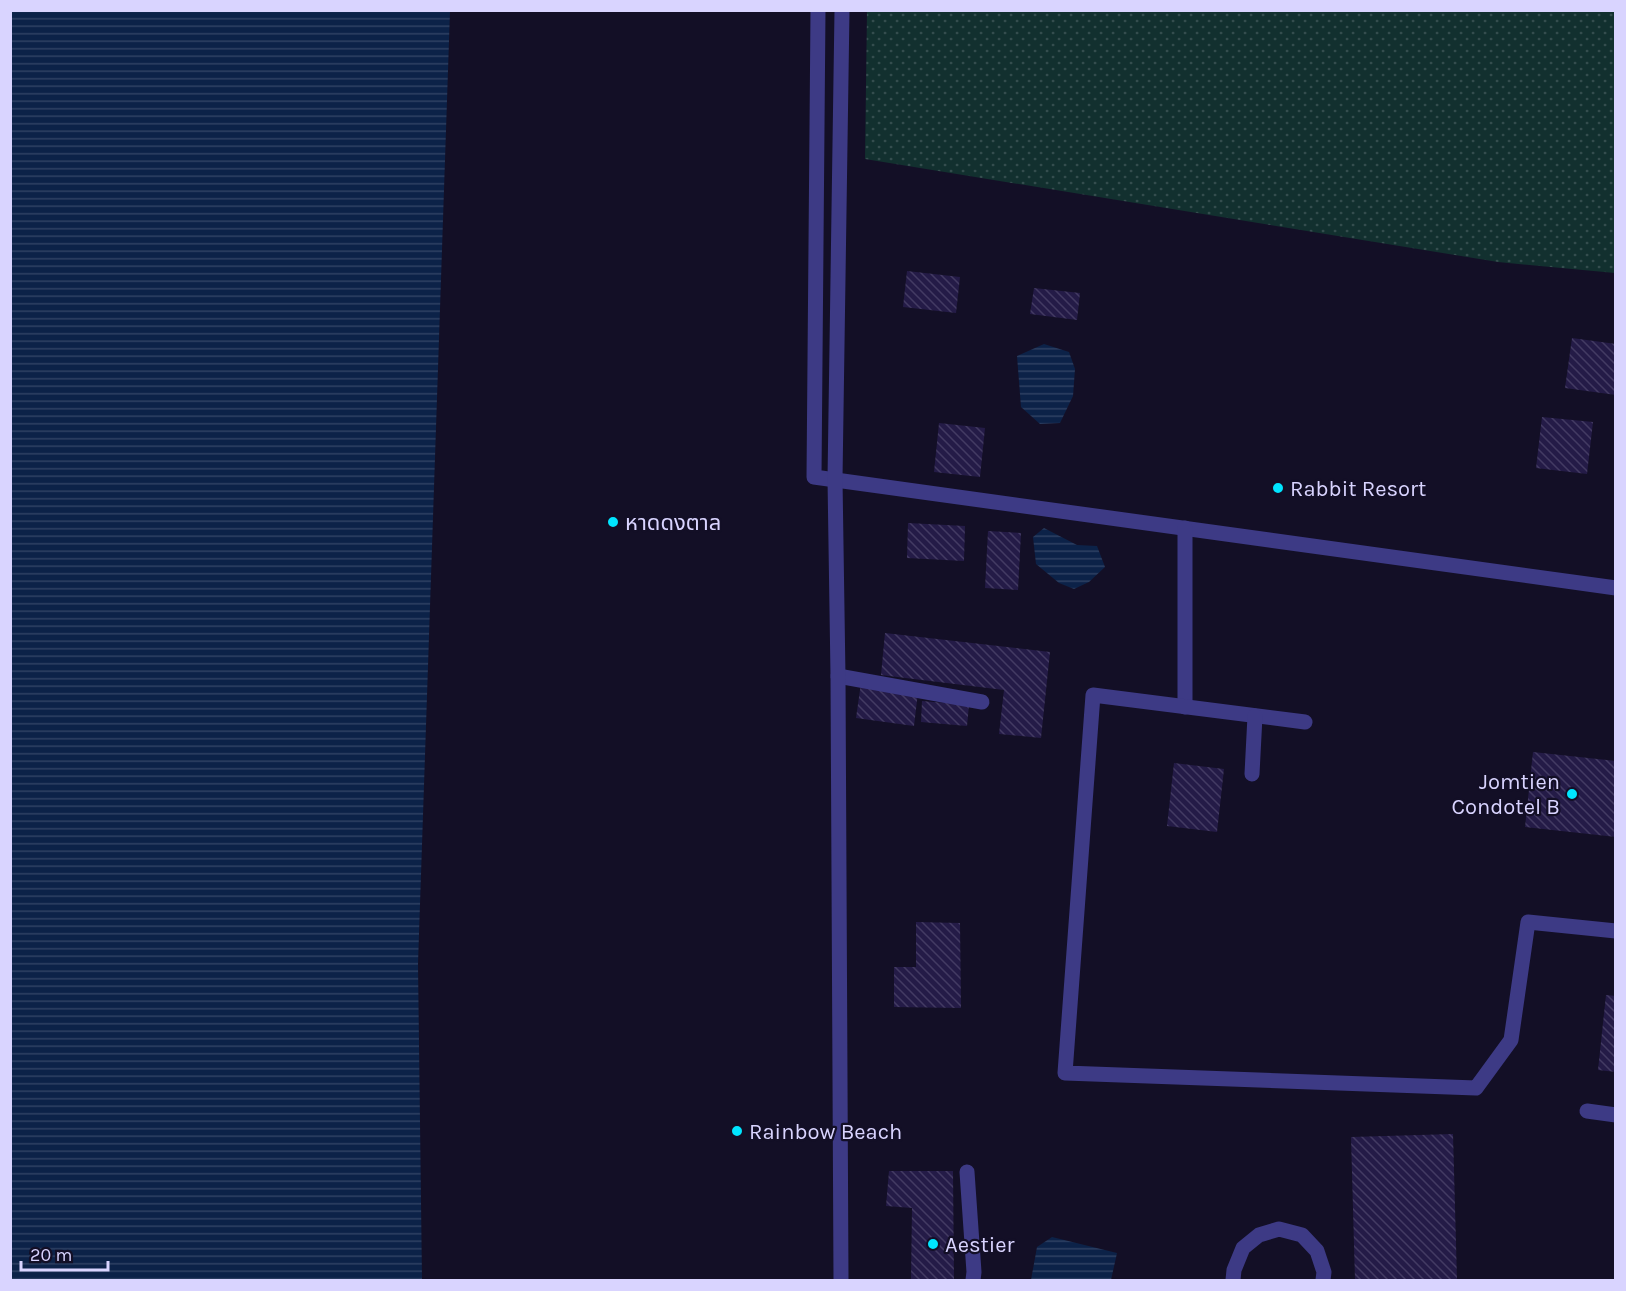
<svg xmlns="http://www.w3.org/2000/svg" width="1626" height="1291" viewBox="0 0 1626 1291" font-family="Karla,'Noto Sans Thai',sans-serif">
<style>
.grass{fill:url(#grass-dots)}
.water{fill:url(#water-rules)}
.building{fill:url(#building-back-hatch)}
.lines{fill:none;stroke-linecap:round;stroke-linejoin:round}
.minor{stroke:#3d3a85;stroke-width:15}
.poi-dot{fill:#00e5ff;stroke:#130f26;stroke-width:2}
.labels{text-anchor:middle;stroke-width:4.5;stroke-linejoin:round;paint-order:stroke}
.poi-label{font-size:22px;fill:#d9d4ff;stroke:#130f26;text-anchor:start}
</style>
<defs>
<pattern id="grass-dots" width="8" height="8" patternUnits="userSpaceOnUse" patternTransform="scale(1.5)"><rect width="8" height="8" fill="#12302f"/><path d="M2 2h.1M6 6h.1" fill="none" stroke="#344d4e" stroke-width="1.8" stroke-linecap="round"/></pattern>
<pattern id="water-rules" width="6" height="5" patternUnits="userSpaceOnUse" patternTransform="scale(1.5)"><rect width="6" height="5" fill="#0c2248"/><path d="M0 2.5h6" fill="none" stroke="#2f4163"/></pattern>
<pattern id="building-back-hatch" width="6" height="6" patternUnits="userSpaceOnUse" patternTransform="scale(1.5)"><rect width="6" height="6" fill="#241b47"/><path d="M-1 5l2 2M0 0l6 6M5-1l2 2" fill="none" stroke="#433b63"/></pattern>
</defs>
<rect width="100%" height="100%" fill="#130f26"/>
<path class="grass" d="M867,11h748v262l-117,-11 -633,-103z"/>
<g class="water">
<path d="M10,11h440l-32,953 4,316h-411z"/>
<path d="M1044,344l25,8 6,17 -2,27 -13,27 -20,1 -19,-17 -4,-51z"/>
<path d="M1044,528l33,17 20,1 8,21 -16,15 -15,7 -15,-6 -23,-19 -3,-27z"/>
<path d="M1052,1237l65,16 -6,27h-80l6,-33z"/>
</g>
<g class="building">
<path d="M907,271l53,6 -4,36 -53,-6z"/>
<path d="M1034,288l46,5 -3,27 -47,-6z"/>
<path d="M1572,338l44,6v51l-51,-7z"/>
<path d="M1542,417l51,5 -6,52 -51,-6z"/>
<path d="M939,423l46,5 -5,49 -46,-5z"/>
<path d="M908,523l57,3 -1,35 -57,-3z"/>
<path d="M988,531l33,2 -3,57 -33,-2z"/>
<path d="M885,633l165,19 -9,86 -42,-4 5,-44 -123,-15z"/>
<path d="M861,683l57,9 -4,34 -58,-8z"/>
<path d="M922,701l47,4 -2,21 -46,-4z"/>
<path d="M1533,752l83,9v76l-91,-10z"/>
<path d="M1174,763l50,6 -7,63 -50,-6z"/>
<path d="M916,922l44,1 1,85 -67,-1v-40h22z"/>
<path d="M1606,995l10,1v76l-18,-2z"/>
<path d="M1453,1134l4,146h-102l-4,-143z"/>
<path d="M889,1171h64l1,109h-43l1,-72 -26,-2z"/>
</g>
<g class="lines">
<g class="minor">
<path d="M818,10l-4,467 802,111"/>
<path d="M1185,528v179"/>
<path d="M838,676l144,26"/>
<path d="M1305,722l-212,-27 -28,378 411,15 35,-48 17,-118 88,9"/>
<path d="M1252,774l3,-58"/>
<path d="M1587,1111l29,4"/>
<path d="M967,1172l7,100 -1,8"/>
<path d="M841,1280l-3,-604 -3,-197 7,-469"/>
<path d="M1233,1280l1,-10 9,-22 16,-13 20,-6 23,6 15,16 7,21 -1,8"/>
</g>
</g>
<g class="poi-dot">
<circle cx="1278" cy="488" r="6"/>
<circle cx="613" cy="522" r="6"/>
<circle cx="1572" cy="794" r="6"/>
<circle cx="737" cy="1131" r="6"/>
<circle cx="933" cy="1244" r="6"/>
</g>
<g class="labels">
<g class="poi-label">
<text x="1290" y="496">Rabbit Resort</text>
<text x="625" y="530">หาดดงตาล</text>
<text x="1560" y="789" text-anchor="end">Jomtien<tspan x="1560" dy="25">Condotel B</tspan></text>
<text x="749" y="1139">Rainbow Beach</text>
<text x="945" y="1252">Aestier</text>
</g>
</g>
<rect width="1626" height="1291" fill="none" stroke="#d9d4ff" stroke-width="24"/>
<path d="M21 1261v9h87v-9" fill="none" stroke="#d9d4ff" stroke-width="3"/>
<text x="30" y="1261" font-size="18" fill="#d9d4ff" stroke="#130f26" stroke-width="4.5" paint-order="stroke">20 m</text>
</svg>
